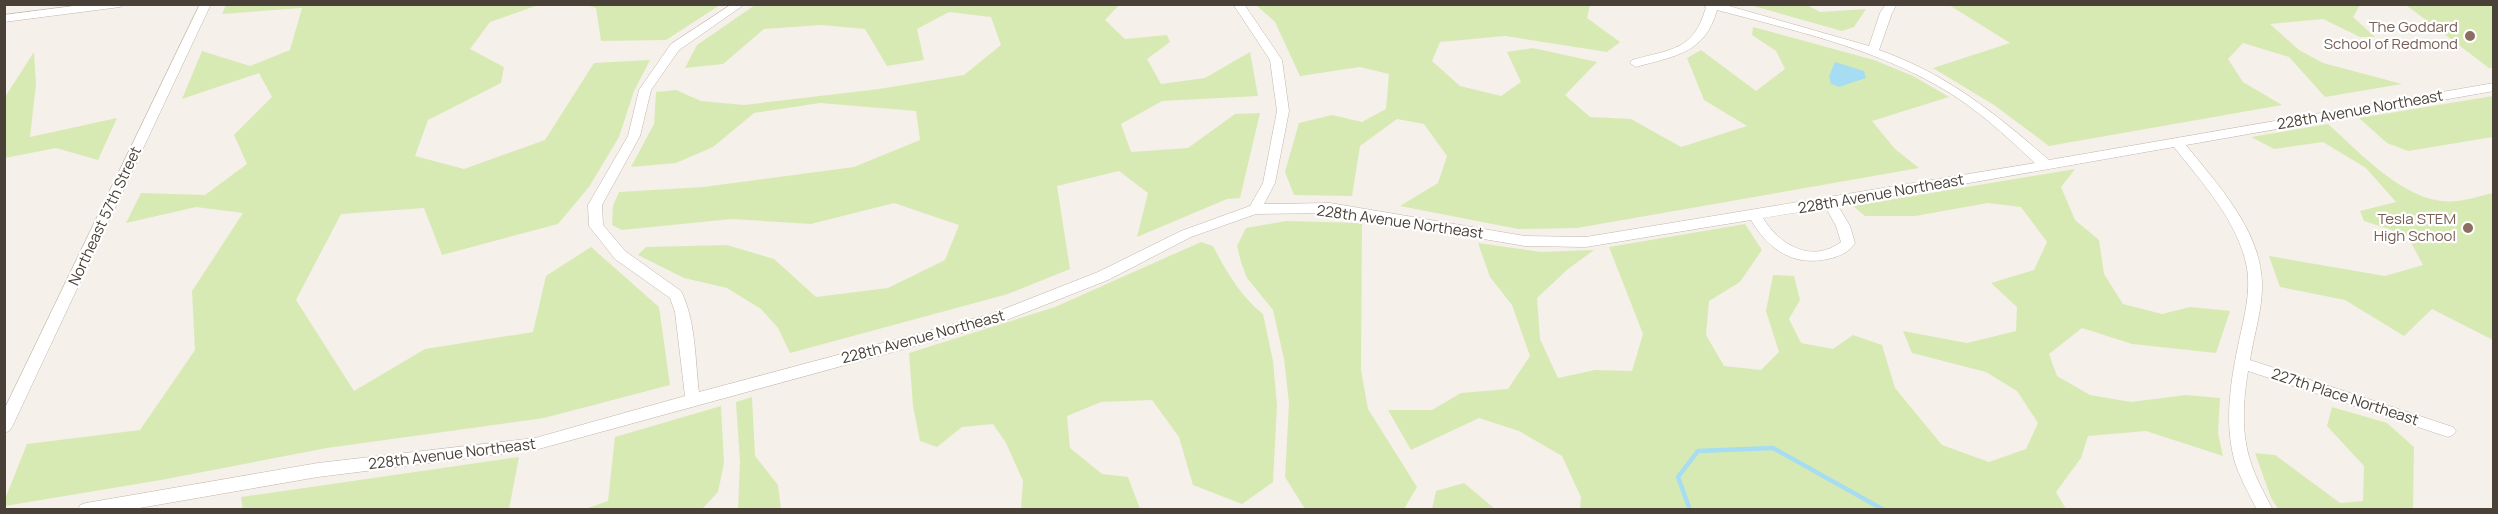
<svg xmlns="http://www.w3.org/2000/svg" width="2498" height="514" viewBox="0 0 2498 514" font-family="Manrope,sans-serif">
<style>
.green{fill:#d8eab3}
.water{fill:#a6ddf2}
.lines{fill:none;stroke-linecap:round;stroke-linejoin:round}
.stream{stroke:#a6ddf2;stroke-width:4.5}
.minor-casing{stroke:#c1b7ac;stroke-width:1}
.minor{fill:#fff;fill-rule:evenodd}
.education-dot{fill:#8d6e63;stroke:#fff;stroke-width:2}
.labels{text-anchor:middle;stroke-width:4.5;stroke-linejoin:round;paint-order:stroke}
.education-label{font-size:15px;fill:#785e54;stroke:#fff;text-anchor:end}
.street-label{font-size:15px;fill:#494038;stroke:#fff}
</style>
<rect width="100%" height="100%" fill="#f5f0ea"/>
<g class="green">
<path d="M226,5h312l-48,17 -20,27 34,18 -3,16 -73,37 -13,36 49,13 81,-29 49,-77 56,-3 -16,31 -15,46 -30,50 -31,37 -116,31 -18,-47 -83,6 -45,86 58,91 71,-42 108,-17 13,-56 45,-29 68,60 11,78 -126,33 -217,30 -166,32 -156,26v-7l22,-55 113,-14 55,-80 -3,-59 51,-78 -47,-6 -70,16 15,-30 64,2 42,-31 -13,-29 38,-38 -13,-24 -77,26 20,-48 48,15 40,-16 12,-42 -80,6z"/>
<path d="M586,5l134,-1v1l-54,35 -65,1 -5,-33z"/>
<path d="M755,5h364l-14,15 20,19 42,-4 3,7 -23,17 14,25 44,-6 45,-26 8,44 -96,5 -41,23 10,28 57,-4 47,-34 25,-1 -20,85 -13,1 -90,38 11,-44 -29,-22 -62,15 13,83 -62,25 -218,59 -12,-25 -17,-19 -34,-21 -43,-10 -46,-23 8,-8 81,-2 47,14 42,38 72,-9 57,-28 14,-35 -65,-22 -83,21 -79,-5 -110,11 -10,-5 1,-19 6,-14 84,-5 151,-20 66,-27 -4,-29 -96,-8 -66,10 -41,34 -37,16 -45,4 23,-43 2,-32 20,-2 25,11 43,4 135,-16 85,-14 37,-30 -10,-28 -42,-5 -32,17 7,31 -37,6 -22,-37 -43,-4 -58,4 -41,35 -38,4 12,-23z"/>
<path d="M1256,5h334l-3,13 33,24 -13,10 -102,-16 -65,6 -8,19 28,25 41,10 20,-14 -14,-30 26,-4 64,14 -32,33 25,22 41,2 50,28 66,-21 -43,-26 -17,-42 14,-8 55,41 29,-22 -9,-18 -24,-16 1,-8 121,33 39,16 36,21 -77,24 23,28 24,19 -342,60 -59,1 -118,-23 38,-23 9,-27 -23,-32 -27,-5 -37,27 -8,50 -58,-1 -9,-23 14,-49 33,-8 30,7 24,-13 3,-35 -29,-7 -60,9 -25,-54z"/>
<path d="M1750,5h57l13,7 46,-3 -12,18 -12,4z"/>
<path d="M2360,5l-7,12 22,20h-15l-37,-18 -53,5 29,26 24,13 79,21 -77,13 -36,-40 -46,-14 -15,16 15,23 39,23 -233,41 -55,-41 -61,-37 77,-25 -61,-38z"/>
<path d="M2406,5h87v63h-4z"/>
<path d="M34,52l2,32 -6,53 87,-19 -19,42 -42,-12 -51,10v-61z"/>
<path d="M2493,96v41l-85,14 -21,-8 -28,-25z"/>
<path d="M2328,124c33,29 80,83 129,77 12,-1 25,-6 36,-8v147l-61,-31 -28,27 -59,-36 -65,-13 -11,-31 116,20 38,-11 -16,-30 -43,-14 -4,-10 36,-9 -30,-34 -43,-26 -49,7 -23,-12z"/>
<path d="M2075,169l-14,18 14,33 24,20 5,34 19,30 39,10 28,-7 40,4 -14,42 -84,-9 -50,-16 -33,26 8,22 33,19 41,7 55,-7 34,3 -2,35 5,23 -77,-25 -58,5 -7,22 -25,34 10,17h-486l1,-12 -19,-41 -43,-25 -40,-13 -68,32 -23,-40h44l29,-17 47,-4 22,-33 -18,-51 -22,-28 -12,-34 63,9 53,-2 -26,19 -31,29 3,41 18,39 37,-8 37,1 11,-37 -34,-87 136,-23 17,26 -22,32 -31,19 -3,34 18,31 37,4 18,-18 -13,-41 7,-36 21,1 6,24 -11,19 12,24 32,6 20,-14 29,10 13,43 47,57 47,17 37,-13 12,-26 -21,-32 -31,-19 -74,-19 -9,-22 64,12 49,-12 1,-24 -26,-24 43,-13 13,-28 -26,-35 -33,-4 -73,13h-50l-12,-10z"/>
<path d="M1286,221l76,2 -1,147 7,39 49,78 -13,22h-99l-20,-32 4,-74 -5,-44 -11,-49 -26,-32 -6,-16 -4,-16 9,-18z"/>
<path d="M1201,242l12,4c13,25 28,51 50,68l10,47 4,44 -4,77 -31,22 -49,-19 -14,-48 -27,-37 -51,2 -34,14 3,32 32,26 26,3 12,32h-119l2,-28 -17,-38 -13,-19 -31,3 -25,20 -17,-6 -7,-35 -4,-53 146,-46z"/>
<path d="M752,397l3,59 23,29 3,24h-43l2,-47 -4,-60z"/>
<path d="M721,406l3,57 -6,29 -16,17h-117l23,-8 7,-64z"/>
<path d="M2332,407l55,16 27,24 -1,62h-135l-7,-11 -16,-45 20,2 65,48 23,-2 1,-35 -37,-40z"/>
<path d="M519,457l-10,52 -266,1 -2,-13z"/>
<path d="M1464,483l31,26h-63l4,-18z"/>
</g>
<path class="water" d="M1835,62l29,9 2,7 -27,9 -8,-3 -2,-8z"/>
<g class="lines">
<path class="stream" d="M1690,510l-12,-33 20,-26 75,-3 111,62"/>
<g class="minor-casing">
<g id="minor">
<path d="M89,4h36l-5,3 -116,15v-7z"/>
<path d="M200,4h11l-199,423 -3,4 -5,2v-23z"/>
<path d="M732,4h13l-66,46 -28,40 -11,46 -38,69 1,20 22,26 56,40c15,30 14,69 18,101l292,-78 107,-42 83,-41 69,-25 13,-23 14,-72 -7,-51 -37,-56h11l38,56 7,51 -14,72 -11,21 66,-1 195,33 61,1 449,-74c-30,-28 -61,-57 -97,-77 -68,-39 -146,-56 -221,-76 -12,44 -43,46 -81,57l-6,-4 2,-3c39,-11 62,-9 74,-53l-4,-3h20l147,42 11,-33 6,-9h11l-5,9 -13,37c68,24 116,63 170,110l445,-77v8l-308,54c31,39 74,84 76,137 1,26 -8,52 -12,78l203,67 3,4 -3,4 -5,2 -200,-66c-5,30 -7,63 3,92 5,16 14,31 22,47h-16c-8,-17 -18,-33 -23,-51 -10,-39 -3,-80 5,-118 5,-23 12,-49 8,-73 -9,-47 -44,-84 -73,-121l-336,59 12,20 5,17c-6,9 -13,12 -23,15 -36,10 -63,-7 -81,-38l-165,27 -61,-1 -195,-33 -74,1 -65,23 -83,43 -109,43 -464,127 -217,27 -190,33h-50l2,-5 6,-2 232,-40 217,-25 150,-42 -10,-84 -5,-14 -55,-39 -26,-33 -1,-21 40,-69 11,-46 32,-46zM1826,208l10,18 5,16c-29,22 -62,3 -78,-24z"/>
</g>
</g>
<use href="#minor" class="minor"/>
</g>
<g class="education-dot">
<circle cx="2470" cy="36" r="6"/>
<circle cx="2468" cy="228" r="6"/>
</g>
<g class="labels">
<g class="education-label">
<text x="2458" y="32">The Goddard<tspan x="2458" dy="17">School of Redmond</tspan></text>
<text x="2456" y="224">Tesla STEM<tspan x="2456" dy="17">High School</tspan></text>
</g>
<g class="street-label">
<text transform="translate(2360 110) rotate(-10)" y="5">228th Avenue Northeast</text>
<text transform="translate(1881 194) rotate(-10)" y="5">228th Avenue Northeast</text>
<text transform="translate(105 216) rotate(-65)" y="5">Northeast 57th Street</text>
<text transform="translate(1400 222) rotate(8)" y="5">228th Avenue Northeast</text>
<text transform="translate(923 337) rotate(-15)" y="5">228th Avenue Northeast</text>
<text transform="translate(2345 397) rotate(18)" y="5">227th Place Northeast</text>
<text transform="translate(452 454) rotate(-7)" y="5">228th Avenue Northeast</text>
</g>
</g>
<rect width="2498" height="514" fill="none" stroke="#494038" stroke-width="12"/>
</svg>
